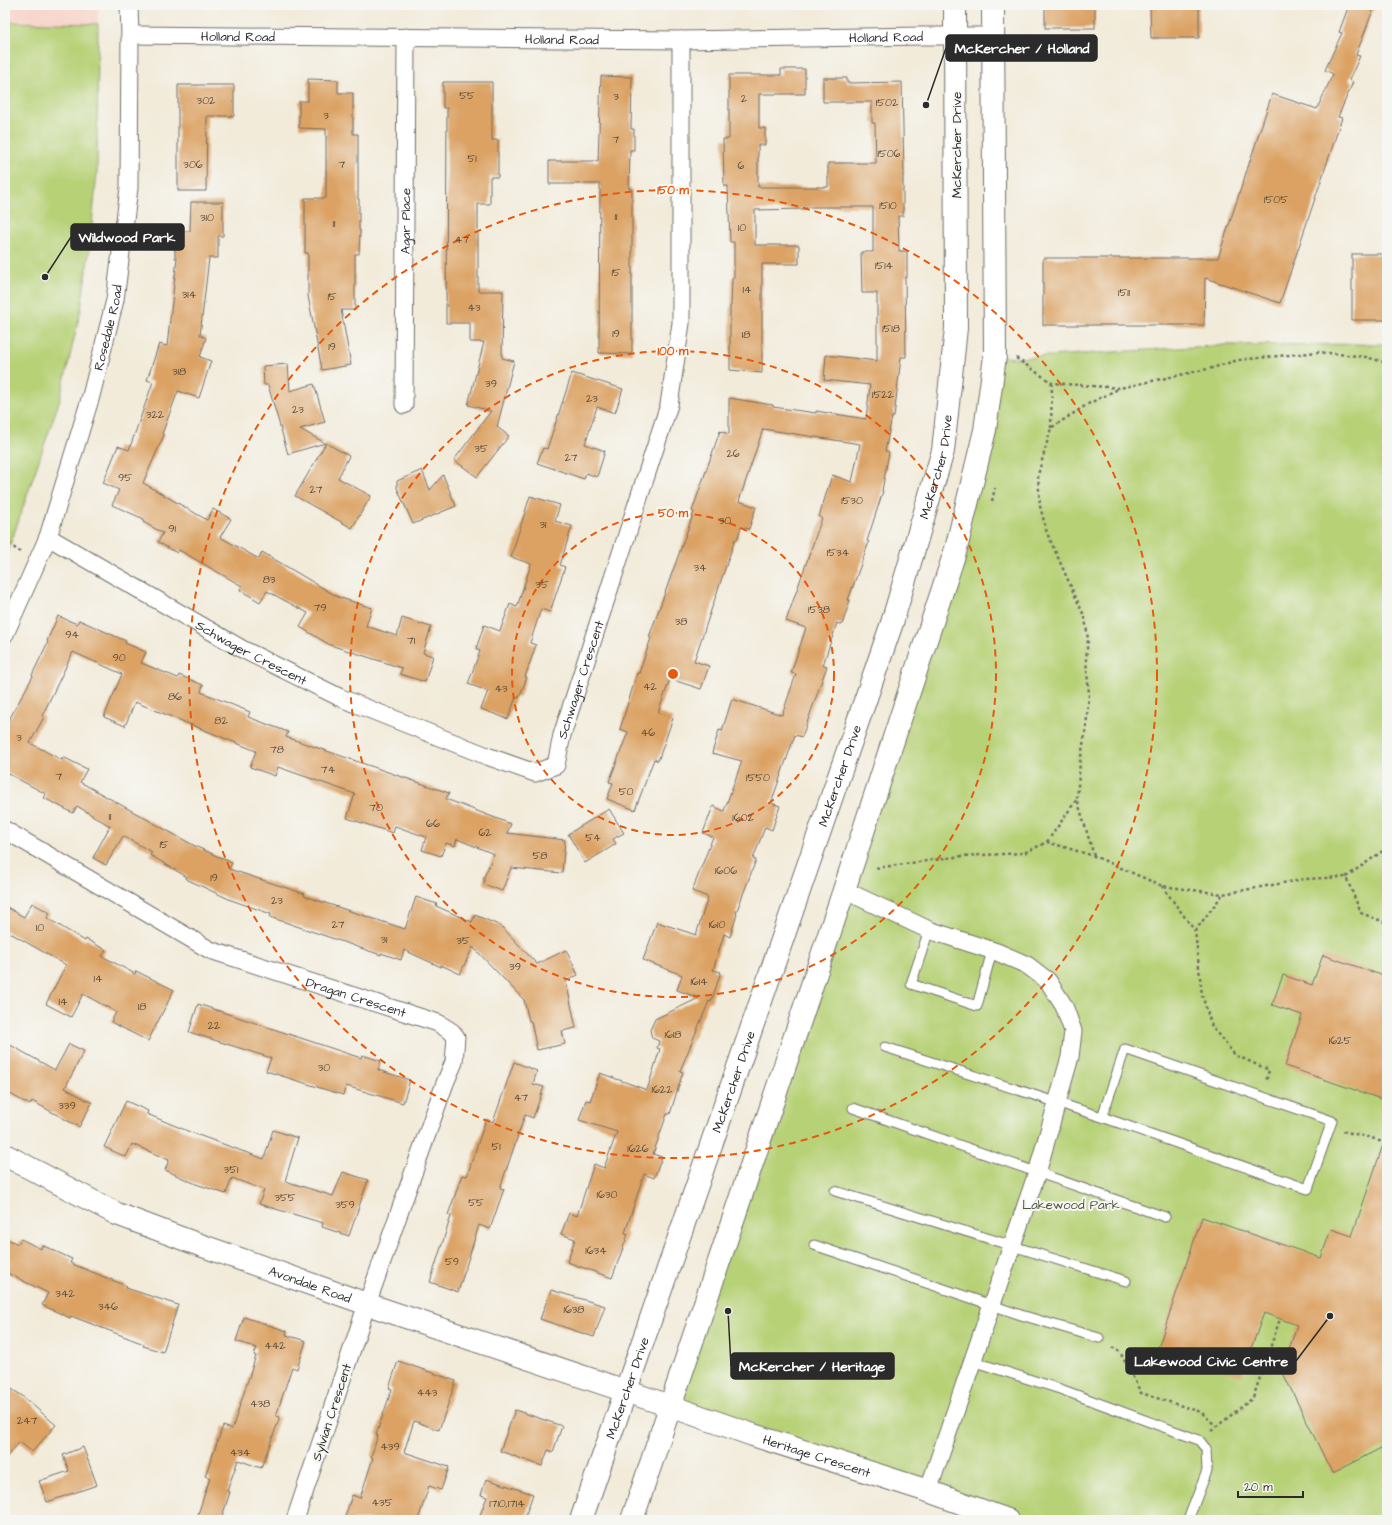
<svg xmlns="http://www.w3.org/2000/svg" width="1392" height="1525" viewBox="0 0 1392 1525" font-family="'Architects Daughter',sans-serif">
<style>
.built{fill:#f7d1c6}
.green{fill:#b7d177;stroke:#717e51}
.building{fill:#dba264}
.lines{fill:none;stroke-linecap:round;stroke-linejoin:round}
.lane-casing{stroke:#716e68;stroke-width:11}
.street-casing{stroke:#716e68;stroke-width:19}
.secondary-casing{stroke:#716e68;stroke-width:24}
.path{stroke:#716e68;stroke-width:2.5;stroke-dasharray:3 3;stroke-linecap:butt}
.lane{stroke:#fff;stroke-width:9}
.street{stroke:#fff;stroke-width:17}
.secondary{stroke:#fff;stroke-width:22}
.ring{fill:none;stroke:#e8590c;stroke-width:2;stroke-dasharray:7 5}
.labels{text-anchor:middle;stroke-width:4;stroke-linejoin:round;paint-order:stroke}
.number-label{font-size:11px;fill:#574939}
.street-label{font-size:13px;fill:#2b2b2b;stroke:#f6f6f2}
.park-label{font-size:13px;fill:#4e543e;stroke:#f6f6f2}
.centre{fill:#e8590c;stroke:#f6f6f2;stroke-width:2}
.ring-label{font-size:12px;text-anchor:middle;font-weight:bold;fill:#e8590c;stroke:#f6f6f2;stroke-width:4;stroke-linejoin:round;paint-order:stroke}
.leader{fill:none;stroke:#2b2b2b;stroke-width:1.5}
.callout-dot{fill:#2b2b2b;stroke:#f6f6f2;stroke-width:1.5}
.callout{fill:#2b2b2b;stroke:#2b2b2b;stroke-width:1.5}
.callout-label{font-size:14px;text-anchor:middle;font-weight:bold;fill:#fff}
</style>
<rect width="100%" height="100%" fill="#f6f6f2"/>
<filter id="ink" filterUnits="userSpaceOnUse"><feTurbulence type="fractalNoise" baseFrequency=".025" numOctaves="2"/><feDisplacementMap in="SourceGraphic" scale="8" xChannelSelector="R" yChannelSelector="G"/><feConvolveMatrix kernelMatrix="1 2 1 2 8 2 1 2 1" color-interpolation-filters="sRGB"/></filter>
<filter id="wash" filterUnits="userSpaceOnUse"><feTurbulence type="fractalNoise" baseFrequency=".012" numOctaves="4" result="noise"/><feDisplacementMap in="SourceGraphic" scale="16" xChannelSelector="R" yChannelSelector="G"/><feGaussianBlur stdDeviation="0.9" result="paint"/><feColorMatrix in="noise" values="0 0 0 0 0 0 0 0 0 0 0 0 0 0 0 0 0 1.4 0 .05"/><feComposite in="paint" operator="in"/></filter>
<g filter="url(#wash)">
<rect width="100%" height="100%" fill="#f2ebda"/>
<path class="built" d="M5,5h93v19l-93,-2z"/>
<g class="green">
<path d="M5,22l93,2 -1,148 -7,73 -9,64 -21,90 -55,161z"/>
<path d="M1387,344v1176h-379l-338,-114 286,-857 39,-193 22,2 209,-13z"/>
</g>
<g id="blocks">
<g class="building">
<rect x="1045" y="5" width="50" height="23"/>
<path d="M1150,5h49v33h-48z"/>
<path d="M1349,5h26l-19,50 4,1 -11,24 4,2 -15,35 4,1 -62,185 -75,-25 -1,47h-161v-67h175l54,-164 45,15 16,-35 -8,-4 17,-37 -3,-1z"/>
<path d="M781,69h24v25h-46v34h6v17h-7v42h70v-24h48l-1,-40h-3v-21h-49v-24h24v5l55,-1 2,92h-1v42h-5l1,35h8v26h-2l1,80h-5l-7,60h-2l-7,34 4,1 -7,39h1l-16,50 2,1 -21,58h2l-8,25 -5,-2 -14,42 4,1 -25,71 -7,-2 -24,68 9,3 -8,24 -7,-3 -12,32 3,1 -20,53 1,1 -7,23 -6,-3 -11,36 8,2 -10,30 -2,-1 -29,70 3,1 -13,42h-3l-14,40 9,3 -8,21 -10,-4 -19,59 3,1 -16,44 -45,-16 8,-23 -14,-5 8,-21 8,3 17,-52 10,4 13,-36 -38,-12 7,-20 4,1 10,-28 47,17 13,-41 -3,-1 2,-7 -7,-3 -2,-8 5,-11 44,-21 -22,-8 5,-15 -39,-15 14,-38 39,13 12,-38 -16,-6 21,-54 -10,-4 10,-27 11,5 18,-50 -30,-8 7,-23 3,1 10,-32 50,16 14,-41 -5,-1 15,-45 -20,-7 36,-103 -3,-1 13,-42 20,7 8,-38 -97,-15 -24,72 17,6 -7,22 -8,-2 -4,13 -2,-1 -41,122 15,5 -8,23 -31,-10 -12,34 15,5 -15,43 -4,-2 -19,51 -28,-11 6,-16 -4,-1 19,-50 -8,-3 17,-56h2l12,-35 -2,-1 45,-125 -2,-1 28,-80 9,3v-36l44,7v2l43,6v-2l50,8 4,-34 -46,-5 2,-25 51,6v-68h-15l-1,-41h12v-45h-67v2l-51,1v35h44v19h-37v109l-32,-3v-64h1l1,-28h2v-36h-4l-2,-56h-4l-1,-47h6v-64h52z"/>
<path d="M601,76l31,1 -1,52h3v21h-4l-1,39h3v165l-33,-1 1,-169h-51v-23h49z"/>
<path d="M308,79l30,1v13h15v41h5v65h1v31h1l-1,24h-4v56h-14l10,55 -29,5 -14,-74v-43h-3v-55h21v-69l-27,-1v-27h9z"/>
<path d="M443,82h49v58h6v37h-8v27h-12v87h25l-1,67 12,3 -17,66 12,9 -32,41 -23,-17 37,-49 -23,-6 16,-63h-14v-19h-24l1,-215h-4z"/>
<path d="M178,85h56v31h-27l-1,75h-28z"/>
<path d="M191,202h32v34h-5v22h-9l-9,77 6,3 -6,19 11,4 -12,37 -21,-7 -16,43 2,1 -21,48 64,37 6,-11 18,10 -11,18 39,22 3,-7 76,45 34,11 -6,18 31,10 5,-18 29,9 -8,26 10,3 -8,26 -25,-8 2,-6 -72,-23 -30,-18 8,-14 -41,-22 -7,11 -20,-12 2,-4 -63,-36 -2,3 -19,-11 5,-9 -20,-11 1,-3 -32,-14 7,-15 -16,-7 15,-37 11,4 24,-68 -6,-2 12,-36 8,2 10,-88h-2v-27h15z"/>
<rect x="1352" y="254" width="35" height="66"/>
<path d="M288,364l2,27 24,-7 11,38 -25,7 25,14 -37,11 -20,-69h-4l-1,-19z"/>
<path d="M572,373l51,16 -8,24 -18,-6 -12,37 20,7 -8,26 -11,-4 -2,6 -47,-16 6,-15 4,1z"/>
<path d="M326,443l23,13 -11,22 33,18 -19,32 -57,-32z"/>
<path d="M422,470l8,20 13,-15 13,31 -43,18 -16,-36v-7z"/>
<path d="M530,496l30,9 -5,16 17,5 -12,39 5,2 -15,45 -9,-3 -11,34 6,2 -11,32h2l-8,21 -3,-1 -8,22 -27,-10 7,-18 -20,-7 12,-33 -4,-2 8,-24 16,6 10,-27 7,3 14,-43 -20,-7z"/>
<path d="M58,616l19,8 2,-4 47,21 -1,2 21,9 -5,11 37,15 1,-3 24,10 -2,7 49,20 -2,5 40,15 -2,5 163,56 -3,6 65,25 -4,9 58,7 -3,33 -51,-5 -9,23 -18,-7v-7l10,-23 -37,-15 -2,7 -9,-3 -5,13 -19,-6 4,-13 -31,-11 -2,7 -46,-15 8,-24 -77,-27 -3,9 -25,-9 6,-16 -121,-49 -10,24 -21,-9 18,-43 -49,-22 -31,64 2,1 -14,26 32,17 1,-3 24,12 -7,13 113,63 39,18 -3,6 76,25 -1,2 101,33 11,-32 21,7 -1,2 36,16 3,-7 26,11 36,38 29,-14 12,25 -12,6 10,47 -14,3 3,13 -28,6 -6,-29h-2l-5,-21 -51,-53 -13,27 -19,-9v2l-37,-17 -3,10 -20,-7v2l-111,-38 1,-3 -40,-14 -45,-21 1,-2 -37,-22 2,-3 -29,-16 -17,29 -13,-7 17,-32 -33,-20 -4,7 -29,-15 2,-4 -41,-22v-45l28,-51 -1,-1 16,-33 -1,-1z"/>
<path d="M609,809l15,24 -11,6 3,5 -31,19 -17,-29z"/>
<path d="M32,903l18,10 -3,5 38,23 1,-2 20,11 -4,6 33,18 1,-3 38,19 -26,51 -37,-19 5,-10 -33,-18 -12,23 -25,-13 20,-39 -61,-35v-24l19,11z"/>
<path d="M1323,955l64,22v124l-102,-35 17,-51 -30,-10 11,-30 29,10z"/>
<path d="M198,1004l163,54 1,-3 19,6 -3,9 32,10 -7,23 -57,-17 -3,9 -77,-24 5,-13 -82,-26z"/>
<path d="M5,1042l50,28 14,-26 15,7 -19,37 27,15 -13,24 -47,-26 -2,4 -25,-14z"/>
<path d="M514,1062l23,9 -4,13 11,3 -11,31 -8,-3 -25,73 4,1 -14,40 -11,-4 -21,67 -28,-10 21,-66 -3,-1 14,-40 5,1 19,-57 7,3z"/>
<path d="M126,1101l22,10 -1,3 43,18 74,27 9,-29 25,8 -13,43 48,15 10,-24 25,8 -19,56 -27,-9 1,-4 -64,-19 5,-14 -32,-12 -6,16 -30,-10 -31,-14 4,-10 -37,-16 -6,13 -22,-10z"/>
<path d="M1384,1142l3,1v302l-55,28 -50,-102 15,-46 -33,-12 -23,63 -83,-28 44,-131 119,41 10,-29 21,7z"/>
<path d="M5,1238l13,6 3,-5 20,10 1,-4 30,14 -2,4 57,23 -1,2 52,17 -15,47 -20,-6 1,-2 -73,-28 -1,2 -28,-13 6,-12 -43,-21z"/>
<path d="M551,1290l54,16 -11,31 -54,-18z"/>
<path d="M244,1317l43,14 -1,4 20,6 -9,28 -5,-2 -16,49 4,1 -19,51 -23,-8 -11,31 3,1 -9,28h-25l14,-42 -5,-2 18,-50 9,3 24,-73 -2,-1 3,-7 -21,-7z"/>
<path d="M398,1361l58,20 -17,49 -25,-9 -10,31 45,15 -8,23 -12,-4 -11,34h-74l8,-25 8,3 13,-40 -2,-1 7,-22h-2l16,-46 -3,-1z"/>
<path d="M5,1385l16,10 35,30 -24,27 -12,-10 -15,17z"/>
<path d="M515,1410l47,16 -9,26 -5,-2 -6,16 -42,-15z"/>
<path d="M83,1447l14,38 -50,17 -8,-21 30,-10 -6,-16z"/>
<path d="M486,1479l47,15 -9,26h-30l-14,-5 7,-18 -6,-2z"/>
</g>
</g>
</g>
<g filter="url(#ink)">
<use href="#blocks" fill-opacity="0" stroke="#716e68" stroke-width="1"/>
<g class="lines">
<g class="lane-casing">
<g id="lane">
<path d="M929,930l-18,54 66,22 15,-55"/>
<path d="M885,1047l217,70 206,72 24,-68 -207,-72 -23,68"/>
<path d="M853,1108l312,109"/>
<path d="M835,1191l291,90"/>
<path d="M814,1245l207,70 78,23"/>
<path d="M972,1361l88,28 139,51 7,9 1,22 -19,49"/>
</g>
</g>
<g class="street-casing">
<g id="street">
<path id="s1" d="M130,35l551,5 242,-4h70"/>
<path id="s2" d="M404,405l2,-368"/>
<path id="s3" d="M48,537l194,112 99,49 146,58 48,17 21,-8 6,-30 107,-330 12,-82v-283"/>
<path id="s4" d="M5,634l43,-97 43,-141 24,-96 14,-112 1,-153 -1,-30"/>
<path id="s5" d="M5,830l205,120 228,73 14,9 4,5 -2,25 -9,21 -78,221 -72,216"/>
<path d="M844,890l85,40 68,22 30,13 21,16 16,25 9,25 -3,26 -33,116 -109,318"/>
</g>
</g>
<g class="secondary-casing">
<g id="secondary">
<path id="s6" d="M5,1155l112,59 69,26 181,64 303,102 83,29 175,56 80,29"/>
<path id="s7" d="M581,1520l311,-897 51,-172 13,-123 -1,-323"/>
<path d="M632,1520l212,-630 112,-341 29,-119 10,-74 -2,-351"/>
</g>
</g>
<g class="path">
<path d="M1016,358l36,25 68,5 92,-20 26,-8 81,-8 47,5 21,6"/>
<path d="M1051,428l1,-45"/>
<path d="M992,501l3,-13"/>
<path d="M5,539l4,5 11,8"/>
<path d="M1047,842l30,-43"/>
<path d="M1094,856l-17,-57 3,-37 6,-34 3,-34 -3,-34 2,-21 -3,-21 -38,-85 -7,-27 -2,-31 13,-47 37,-24 32,-16"/>
<path d="M876,868l86,-12 62,-3 23,-11 47,14 68,30 61,8 82,-15 41,-2 15,36 26,10"/>
<path d="M1346,877l41,-29"/>
<path d="M1162,886l33,45 7,64 10,32 23,28 34,15 -3,12"/>
<path d="M1195,931l28,-37"/>
<path d="M1343,1131l44,11"/>
<path d="M1112,1347l8,5 21,41 60,19 15,14"/>
<path d="M1211,1431l42,-33 27,-79"/>
</g>
<use href="#lane" class="lane"/>
<use href="#street" class="street"/>
<use href="#secondary" class="secondary"/>
</g>
</g>
<g class="ring">
<circle cx="673" cy="674" r="161"/>
<circle cx="673" cy="674" r="323"/>
<circle cx="673" cy="674" r="484"/>
</g>
<g class="labels">
<g class="number-label">
<text x="467" y="99">55</text>
<text x="616" y="100">3</text>
<text x="744" y="102">2</text>
<text x="206" y="104">302</text>
<text x="887" y="106">1502</text>
<text x="326" y="119">3</text>
<text x="616" y="143">7</text>
<text x="889" y="157">1506</text>
<text x="472" y="162">51</text>
<text x="193" y="168">306</text>
<text x="342" y="168">7</text>
<text x="741" y="169">6</text>
<text x="1276" y="203">1505</text>
<text x="888" y="209">1510</text>
<text x="616" y="220">11</text>
<text x="207" y="221">310</text>
<text x="334" y="227">11</text>
<text x="742" y="231">10</text>
<text x="462" y="243">47</text>
<text x="884" y="269">1514</text>
<text x="616" y="276">15</text>
<text x="747" y="293">14</text>
<text x="1124" y="296">1511</text>
<text x="189" y="298">314</text>
<text x="332" y="300">15</text>
<text x="474" y="311">43</text>
<text x="891" y="332">1518</text>
<text x="616" y="337">19</text>
<text x="746" y="338">18</text>
<text x="332" y="350">19</text>
<text x="179" y="375">318</text>
<text x="491" y="387">39</text>
<text x="883" y="398">1522</text>
<text x="592" y="402">23</text>
<text x="298" y="413">23</text>
<text x="155" y="418">322</text>
<text x="481" y="452">35</text>
<text x="733" y="457">26</text>
<text x="571" y="461">27</text>
<text x="125" y="481">95</text>
<text x="316" y="493">27</text>
<text x="852" y="504">1530</text>
<text x="725" y="524">30</text>
<text x="543" y="528">31</text>
<text x="172" y="532">91</text>
<text x="838" y="556">1534</text>
<text x="700" y="571">34</text>
<text x="269" y="583">83</text>
<text x="542" y="588">35</text>
<text x="320" y="611">79</text>
<text x="819" y="613">1538</text>
<text x="681" y="625">38</text>
<text x="72" y="638">94</text>
<text x="411" y="644">71</text>
<text x="119" y="661">90</text>
<text x="650" y="690">42</text>
<text x="501" y="692">43</text>
<text x="175" y="700">86</text>
<text x="221" y="724">82</text>
<text x="648" y="736">46</text>
<text x="19" y="741">3</text>
<text x="277" y="753">78</text>
<text x="328" y="773">74</text>
<text x="59" y="780">7</text>
<text x="758" y="781">1550</text>
<text x="626" y="795">50</text>
<text x="376" y="811">70</text>
<text x="110" y="820">11</text>
<text x="743" y="821">1602</text>
<text x="433" y="827">66</text>
<text x="485" y="836">62</text>
<text x="593" y="841">54</text>
<text x="164" y="848">15</text>
<text x="540" y="859">58</text>
<text x="726" y="874">1606</text>
<text x="214" y="881">19</text>
<text x="277" y="904">23</text>
<text x="338" y="928">27</text>
<text x="717" y="928">1610</text>
<text x="40" y="931">10</text>
<text x="384" y="943">31</text>
<text x="463" y="944">35</text>
<text x="515" y="970">39</text>
<text x="98" y="982">14</text>
<text x="699" y="985">1614</text>
<text x="63" y="1005">14</text>
<text x="142" y="1010">18</text>
<text x="214" y="1029">22</text>
<text x="673" y="1038">1618</text>
<text x="1340" y="1044">1625</text>
<text x="324" y="1071">30</text>
<text x="662" y="1093">1622</text>
<text x="521" y="1101">47</text>
<text x="67" y="1109">339</text>
<text x="496" y="1150">51</text>
<text x="638" y="1152">1626</text>
<text x="231" y="1173">351</text>
<text x="607" y="1198">1630</text>
<text x="285" y="1201">355</text>
<text x="476" y="1206">55</text>
<text x="345" y="1208">359</text>
<text x="596" y="1254">1634</text>
<text x="452" y="1265">59</text>
<text x="65" y="1297">342</text>
<text x="108" y="1310">346</text>
<text x="574" y="1313">1638</text>
<text x="275" y="1349">442</text>
<text x="427" y="1396">443</text>
<text x="260" y="1407">438</text>
<text x="27" y="1424">247</text>
<text x="390" y="1450">439</text>
<text x="240" y="1456">434</text>
<text x="382" y="1506">435</text>
<text x="507" y="1507">1710,1714</text>
</g>
<g class="street-label">
<text dy="5" stroke="none"><textPath href="#s1" startOffset="108">Holland Road</textPath></text>
<text dy="5" stroke="none"><textPath href="#s1" startOffset="756">Holland Road</textPath></text>
<text dy="5" stroke="none"><textPath href="#s1" startOffset="432">Holland Road</textPath></text>
<text transform="translate(956 145) rotate(-90)" y="5">McKercher Drive</text>
<text dy="5" stroke="none"><textPath href="#s2" startOffset="184">Agar Place</textPath></text>
<text dy="5" stroke="none"><textPath href="#s4" startOffset="324">Rosedale Road</textPath></text>
<text dy="5" stroke="none"><textPath href="#s7" startOffset="1112">McKercher Drive</textPath></text>
<text dy="5" stroke="none"><textPath href="#s3" startOffset="234">Schwager Crescent</textPath></text>
<text dy="5" stroke="none"><textPath href="#s3" startOffset="654">Schwager Crescent</textPath></text>
<text dy="5" stroke="none"><textPath href="#s7" startOffset="788">McKercher Drive</textPath></text>
<text dy="5" stroke="none"><textPath href="#s5" startOffset="391">Dragan Crescent</textPath></text>
<text dy="5" stroke="none"><textPath href="#s7" startOffset="464">McKercher Drive</textPath></text>
<text dy="5" stroke="none"><textPath href="#s6" startOffset="332">Avondale Road</textPath></text>
<text dy="5" stroke="none"><textPath href="#s7" startOffset="140">McKercher Drive</textPath></text>
<text transform="translate(331 1412) rotate(-72)" y="5">Sylvian Crescent</text>
<text dy="5" stroke="none"><textPath href="#s6" startOffset="867">Heritage Crescent</textPath></text>
</g>
<g class="park-label">
<text x="1071" y="1209">Lakewood Park</text>
</g>
</g>
<circle cx="673" cy="674" r="6" class="centre"/>
<g class="ring-label">
<text x="673" y="194">150 m</text>
<text x="673" y="355">100 m</text>
<text x="673" y="517">50 m</text>
</g>
<path class="leader" d="M926 105L946 48M45 277L71 237M1330 1316L1296 1361M728 1311L731 1366"/>
<g class="callout-dot">
<circle cx="926" cy="105" r="4"/>
<circle cx="45" cy="277" r="4"/>
<circle cx="1330" cy="1316" r="4"/>
<circle cx="728" cy="1311" r="4"/>
</g>
<g class="callout">
<rect x="946" y="35" width="151" height="26" rx="4"/>
<rect x="71" y="224" width="113" height="26" rx="4"/>
<rect x="1126" y="1348" width="170" height="26" rx="4"/>
<rect x="731" y="1353" width="163" height="26" rx="4"/>
</g>
<g class="callout-label">
<text x="1022" y="53">McKercher / Holland</text>
<text x="127" y="242">Wildwood Park</text>
<text x="1211" y="1366">Lakewood Civic Centre</text>
<text x="812" y="1371">McKercher / Heritage</text>
</g>
<rect width="1392" height="1525" fill="none" stroke="#f6f6f2" stroke-width="20"/>
<path d="M1238 1491v6h65v-6" fill="none" stroke="#2b2b2b" stroke-width="2"/>
<text x="1244" y="1491" font-size="12" fill="#2b2b2b" stroke="#f6f6f2" stroke-width="3" paint-order="stroke">20 m</text>
</svg>
